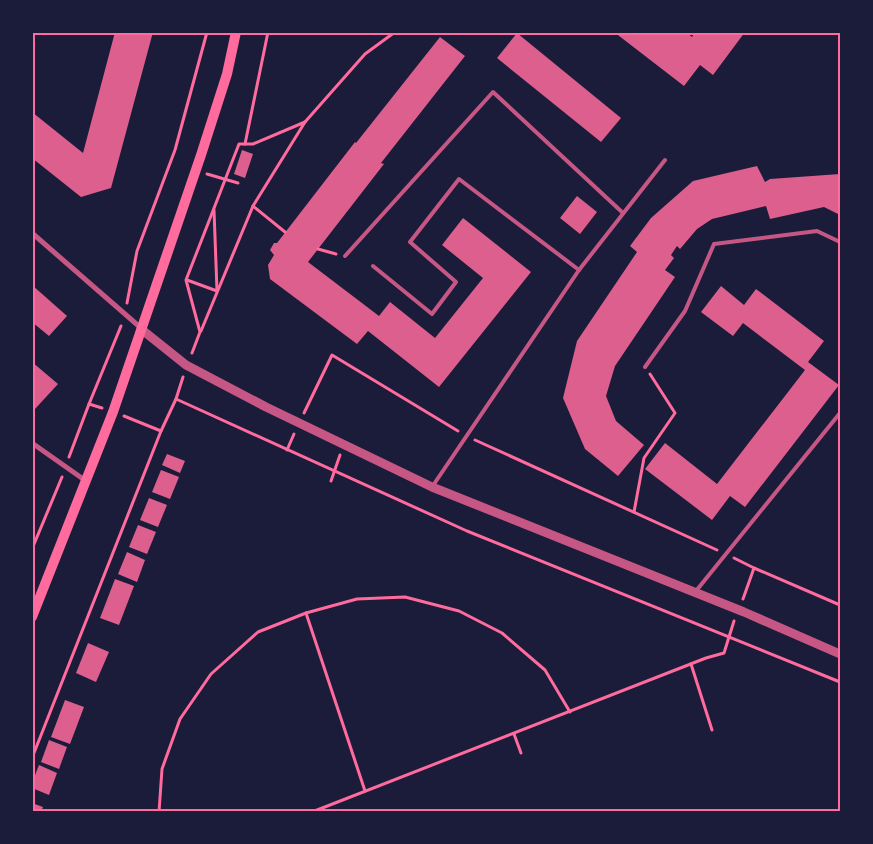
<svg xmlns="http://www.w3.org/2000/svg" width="873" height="844" viewBox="0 0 873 844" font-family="'Golos Text',sans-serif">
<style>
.building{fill:#dd5f8e}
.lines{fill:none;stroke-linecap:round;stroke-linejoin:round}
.path{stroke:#ff6b9d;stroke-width:3}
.service{stroke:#c65784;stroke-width:4}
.minor{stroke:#c65784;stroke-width:5}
.tertiary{stroke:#c65784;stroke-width:9}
.secondary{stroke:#ff6b9d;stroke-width:10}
.neatline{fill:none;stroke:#ff6b9d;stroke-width:2}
</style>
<rect width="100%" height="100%" fill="#1b1b3a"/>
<g class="building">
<path d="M115,32h38l-42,156 -30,9 -49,-39v-46l51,41z"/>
<path d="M614,32h72l6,5 3,-5h50l-32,43 -13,-10 -16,21z"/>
<path d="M517,33l104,85 -20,24 -104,-84z"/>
<path d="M440,37l25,19 -84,107 3,1 -76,98 71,54 11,-14 45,36 48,-60 -41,-33 21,-27 68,54 -92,115 -71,-56 -11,13 -87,-65 -2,-14 6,-10 -4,-5 4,-7h3l78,-101 1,1z"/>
<path d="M242,150l11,4 -8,24 -11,-4z"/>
<path d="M757,166l8,16 5,-3 70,-5v41l-16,-8 -54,12 -4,-13 -54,13 -15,10 -17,20 -3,-3 -6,9 3,3 -9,12 10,7 -60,89 -9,30 10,25 28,24 -26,31 -33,-27 -22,-51 14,-57 60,-89 -7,-6 21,-28 42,-37z"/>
<path d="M577,196l20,16 -17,22 -20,-16z"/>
<path d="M32,285l35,31 -18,20 -17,-14z"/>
<path d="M721,286l23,19 12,-16 68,52 -16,21 31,23 -94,122 -15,-11 -18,24 -67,-51 20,-26 52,41 88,-114 -62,-47 -10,13 -32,-24z"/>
<path d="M32,362l26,22 -23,25 -3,-2z"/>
<path d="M167,454l18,7 -5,12 -18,-8z"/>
<path d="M161,470l18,7 -9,22 -18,-7z"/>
<path d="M149,498l18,7 -9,22 -18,-7z"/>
<path d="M138,525l18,7 -9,22 -18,-7z"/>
<path d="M127,552l18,8 -8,22 -19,-8z"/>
<path d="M115,579l19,7 -15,39 -19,-7z"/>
<path d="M88,643l21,9 -13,30 -20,-9z"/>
<path d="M65,700l19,7 -14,37 -19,-7z"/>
<path d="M49,740l18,7 -8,22 -18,-7z"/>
<path d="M39,765l18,8 -8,22 -17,-7v-5z"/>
<path d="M32,803l11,4 -2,5h-9z"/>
</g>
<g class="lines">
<g class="path">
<path d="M245,144h8l52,-22"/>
<path d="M207,174l31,9"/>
<path d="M253,206l32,26"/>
<path d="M318,249l18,5"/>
<path d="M187,280l30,11 -3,-81"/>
<path d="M127,303l10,-52 38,-101 32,-118"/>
<path d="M201,331l52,-125 52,-84 60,-68 30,-22"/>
<path d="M192,353l8,-21 -14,-52 53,-136h6l23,-112"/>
<path d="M176,399l291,132 373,151"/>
<path d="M89,404l32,-78"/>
<path d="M304,413l28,-58 126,76"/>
<path d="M124,416l37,15"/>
<path d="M475,440l242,110"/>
<path d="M287,450l7,-16"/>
<path d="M69,457l20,-53 13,4"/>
<path d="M331,481l9,-26"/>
<path d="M634,512l10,-54 31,-45 -25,-39"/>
<path d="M32,549l30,-72"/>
<path d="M734,558l20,10"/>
<path d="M743,599l11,-31 86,37"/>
<path d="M306,613l59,178"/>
<path d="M691,664l21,66"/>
<path d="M514,734l7,19"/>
<path d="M32,758l129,-327 15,-32 7,-22"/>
<path d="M159,812l3,-43 18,-50 31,-45 47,-42 48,-19 51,-14 48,-2 54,14 43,22 43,37 25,42"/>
<path d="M312,812l394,-154 18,-5 10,-32"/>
</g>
<g class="service">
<path d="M345,256l148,-164 130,121"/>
<path d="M373,266l59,48 24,-32 -46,-40 49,-63 120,91"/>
<path d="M645,367l40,-56 29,-67 103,-13 23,11"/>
<path d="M432,487l147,-217 86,-110"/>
<path d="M696,591l144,-178"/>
</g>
<g class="minor">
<path d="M32,233l109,95"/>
<path d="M32,443l54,38"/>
</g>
<path class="tertiary" d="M141,329l45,36 80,42 166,80 312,125 96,42"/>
<path class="secondary" d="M32,617l81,-205 88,-257 26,-81 9,-42"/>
</g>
<rect width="873" height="844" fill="none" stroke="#1b1b3a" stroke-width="68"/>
<rect x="34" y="34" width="805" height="776" class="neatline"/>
</svg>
